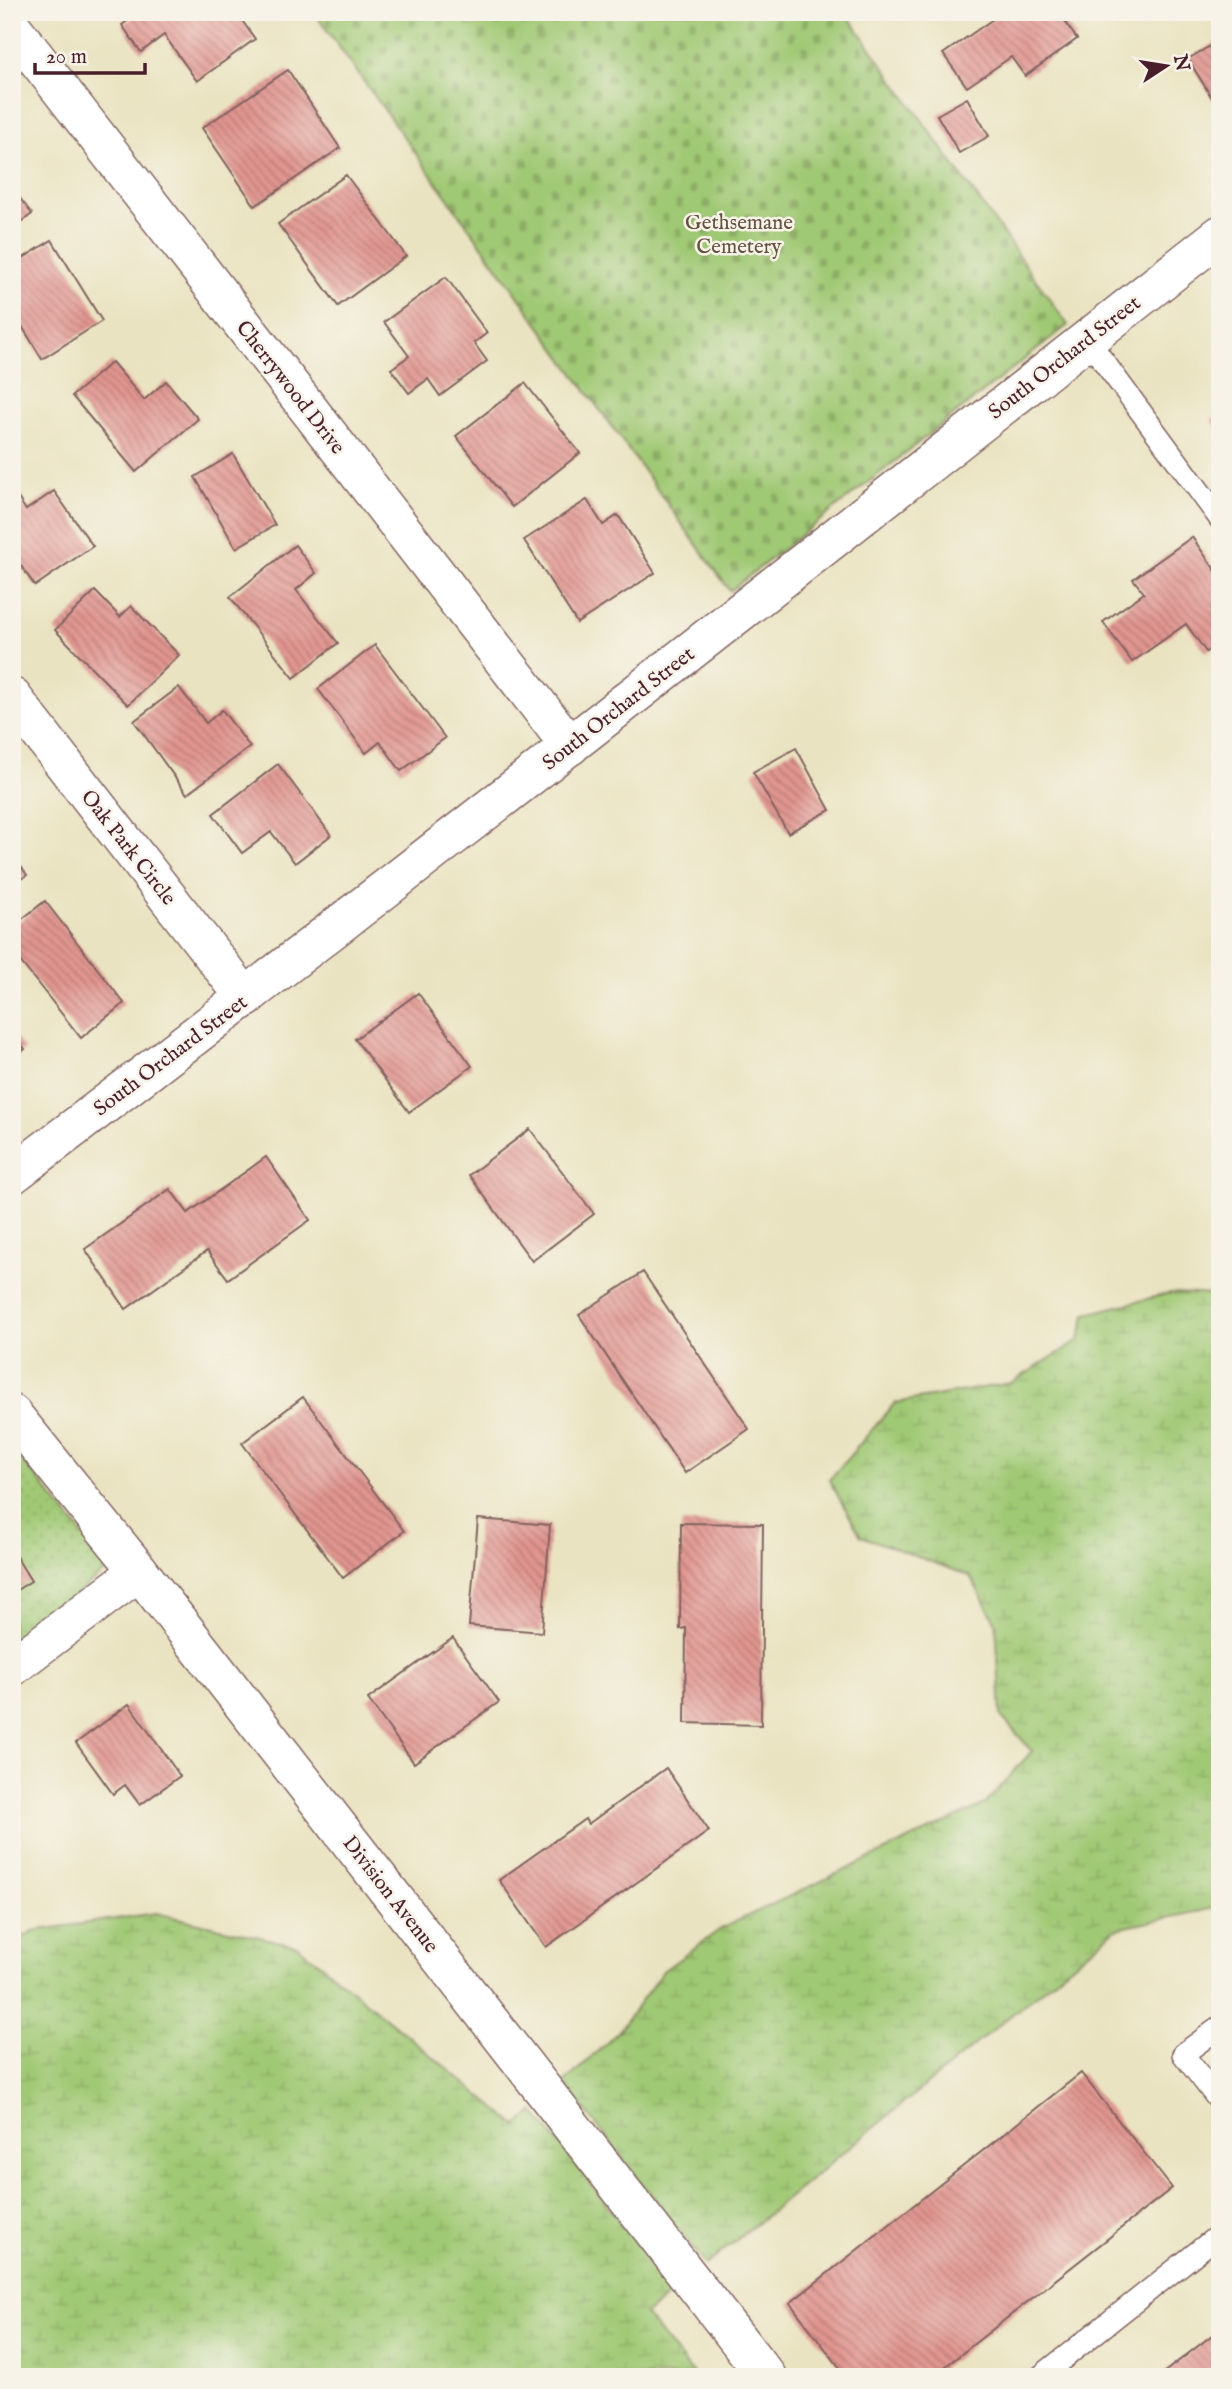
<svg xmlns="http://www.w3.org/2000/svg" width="1232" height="2389" viewBox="0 0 1232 2389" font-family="'IM FELL English',serif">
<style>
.green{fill:url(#green-dots);stroke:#757450;stroke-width:2}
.wetland{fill:url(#wetland-marsh);stroke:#757450;stroke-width:2}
.cemetery{fill:url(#cemetery-stones);stroke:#757450;stroke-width:2}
.building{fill:url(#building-back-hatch)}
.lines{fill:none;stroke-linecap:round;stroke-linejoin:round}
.lane-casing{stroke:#826460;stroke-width:24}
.street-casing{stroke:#826460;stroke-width:41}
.secondary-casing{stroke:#826460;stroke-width:41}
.lane{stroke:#fff;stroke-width:21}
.street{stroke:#fff;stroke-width:38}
.secondary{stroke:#fff;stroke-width:38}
.labels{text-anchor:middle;stroke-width:5;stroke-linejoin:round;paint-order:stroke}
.park-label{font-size:21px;fill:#645241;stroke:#f7f3e8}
.street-label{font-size:21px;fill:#4a1f2b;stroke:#f7f3e8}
</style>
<defs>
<pattern id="green-dots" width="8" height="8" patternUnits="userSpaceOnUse" patternTransform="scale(1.75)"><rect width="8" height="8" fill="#a0c974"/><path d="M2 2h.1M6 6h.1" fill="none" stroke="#8bac65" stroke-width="1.8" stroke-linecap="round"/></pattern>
<pattern id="wetland-marsh" width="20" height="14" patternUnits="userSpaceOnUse" patternTransform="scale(1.75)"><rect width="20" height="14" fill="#a0c974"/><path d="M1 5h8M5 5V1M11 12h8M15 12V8" fill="none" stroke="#8bac65"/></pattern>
<pattern id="cemetery-stones" width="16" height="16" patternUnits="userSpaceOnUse" patternTransform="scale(1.75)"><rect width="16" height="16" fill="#a0c974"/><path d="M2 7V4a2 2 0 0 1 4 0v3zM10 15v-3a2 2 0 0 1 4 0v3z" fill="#8bac65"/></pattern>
<pattern id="building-back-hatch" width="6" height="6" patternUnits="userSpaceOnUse" patternTransform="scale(1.75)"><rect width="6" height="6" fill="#e19590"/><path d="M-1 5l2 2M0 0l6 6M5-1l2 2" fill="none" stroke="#b87976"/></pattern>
</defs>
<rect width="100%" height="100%" fill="#f7f3e8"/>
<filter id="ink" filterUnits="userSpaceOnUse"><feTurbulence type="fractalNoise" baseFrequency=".0143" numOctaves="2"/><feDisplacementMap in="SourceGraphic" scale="14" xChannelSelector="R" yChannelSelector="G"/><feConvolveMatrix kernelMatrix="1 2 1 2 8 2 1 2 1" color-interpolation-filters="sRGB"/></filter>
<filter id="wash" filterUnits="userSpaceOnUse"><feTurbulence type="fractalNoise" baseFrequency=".00686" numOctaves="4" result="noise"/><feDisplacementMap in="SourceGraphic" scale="28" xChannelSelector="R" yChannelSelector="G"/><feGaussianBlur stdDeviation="1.57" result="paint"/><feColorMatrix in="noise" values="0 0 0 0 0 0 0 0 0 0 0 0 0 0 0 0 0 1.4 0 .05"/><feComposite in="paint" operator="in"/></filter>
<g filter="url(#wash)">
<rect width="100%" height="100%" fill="#eae3c1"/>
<path class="green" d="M12,1447l98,121 -98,75z"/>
<g class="wetland">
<path d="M1171,1293l49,2v612l-104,22 -410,336 -142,-182 54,-51 45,-61 59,-43 263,-124 47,-53 -31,-35 -5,-93 -26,-47 -109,-40 -32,-56 66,-77 116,-20 68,-43 7,-26z"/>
<path d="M156,1913l142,33 219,180 17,-15 140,180 -29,24 51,62h-684v-433l21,-13z"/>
</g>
<path class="cemetery" d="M314,12h531l223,313 -338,266z"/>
<g id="blocks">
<g class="building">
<path d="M140,12h96l19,27 -58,42 -33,-46 -23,17 -19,-27z"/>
<path d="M1003,12h55l19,27 -52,37 -14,-19 -44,30 -24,-33z"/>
<path d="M1220,40v71l-32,-52z"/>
<path d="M288,70l52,78 -85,58 -53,-78z"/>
<path d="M967,98l22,38 -30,17 -22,-38z"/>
<path d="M346,175l60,81 -68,50 -60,-82z"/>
<path d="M12,188l20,26 -20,15z"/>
<path d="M52,240l50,81 -60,38 -30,-49v-45z"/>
<path d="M446,277l41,56 -13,10 13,18 -47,35 -12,-17 -19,14 -18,-24 18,-13 -25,-34z"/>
<path d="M112,362l32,38 22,-19 32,38 -62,53 -64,-76z"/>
<path d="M525,383l55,70 -68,54 -56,-71z"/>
<path d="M1220,414v18l-9,-12z"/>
<path d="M233,454l42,71 -39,23 -41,-71z"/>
<path d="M54,491l39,55 -58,40 -23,-33v-60l2,-1 12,18z"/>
<path d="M587,500l16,25 15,-10 37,58 -78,50 -53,-83z"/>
<path d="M1192,537l28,40v66l-14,9 -20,-28 -54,38 -29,-40 41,-29 -11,-14z"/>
<path d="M295,545l21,28 -20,17 42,53 -44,35 -64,-81z"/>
<path d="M95,591l25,26 11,-11 48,49 -51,50 -73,-75z"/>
<path d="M375,645l70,93 -44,33 -21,-29 -14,11 -48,-64z"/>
<path d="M179,687l27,36 16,-13 28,37 -63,47 -53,-73z"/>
<path d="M796,748l34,62 -42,23 -35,-61z"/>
<path d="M278,764l53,71 -36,28 -24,-31 -29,21 -29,-39z"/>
<path d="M12,854l15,21 -15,10z"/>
<path d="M45,901l79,102 -43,35 -69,-87v-24z"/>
<path d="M418,993l54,73 -63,46 -54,-73z"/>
<path d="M12,1033l13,16 -13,10z"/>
<path d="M530,1129l64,85 -62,47 -63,-86z"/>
<path d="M266,1157l44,63 -82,59 -21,-28 -81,58 -41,-60 85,-60 18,24z"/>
<path d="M643,1272l106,157 -64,44 -106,-158z"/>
<path d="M303,1397l101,134 -61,47 -101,-135z"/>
<path d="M478,1519l72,6 -8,107 -73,-6z"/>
<path d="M681,1523l82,1 -2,201 -76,-2 1,-95 -6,1z"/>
<path d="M12,1550l19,31 -19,12z"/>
<path d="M453,1638l46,64 -85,61 -46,-64z"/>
<path d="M129,1704l51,72 -40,29 -15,-20 -12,9 -37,-51z"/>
<path d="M666,1768l43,63 -163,116 -47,-67 86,-61 3,5z"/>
<path d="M1081,2073l91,115 -240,189h-85l-57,-74z"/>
<path d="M1220,2329v48h-62z"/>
</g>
</g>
</g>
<g filter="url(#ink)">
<use href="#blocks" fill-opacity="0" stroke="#826460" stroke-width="2"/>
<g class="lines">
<g class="lane-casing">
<g id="lane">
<path d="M1087,339l133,180"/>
<path d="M1220,2027l-37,27 37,48"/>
<path d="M1040,2377l180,-143"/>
</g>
</g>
<g class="street-casing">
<g id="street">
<path d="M12,27l558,719"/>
<path d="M12,697l234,301"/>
<path d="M12,1667l127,-96"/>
</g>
</g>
<g class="secondary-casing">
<g id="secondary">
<path d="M12,1175c407,-308 807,-625 1208,-940"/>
<path d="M12,1414l127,157 628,806"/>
</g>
</g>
<use href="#lane" class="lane"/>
<use href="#street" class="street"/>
<use href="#secondary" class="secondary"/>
</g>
</g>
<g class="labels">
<g class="park-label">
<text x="739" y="229">Gethsemane<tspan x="739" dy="24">Cemetery</tspan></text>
</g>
<g class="street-label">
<text transform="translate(1064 357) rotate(-38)" y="7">South Orchard Street</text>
<text transform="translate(291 387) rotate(52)" y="7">Cherrywood Drive</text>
<text transform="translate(618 708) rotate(-38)" y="7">South Orchard Street</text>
<text transform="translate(129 847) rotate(52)" y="7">Oak Park Circle</text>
<text transform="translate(170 1055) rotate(-37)" y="7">South Orchard Street</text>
<text transform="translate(391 1894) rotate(52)" y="7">Division Avenue</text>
</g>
</g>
<rect width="1232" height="2389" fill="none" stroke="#f7f3e8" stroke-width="42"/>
<g transform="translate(1166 66) rotate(78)" stroke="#f7f3e8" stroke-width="5" paint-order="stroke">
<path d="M0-5L12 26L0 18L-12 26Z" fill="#4a1f2b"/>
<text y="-10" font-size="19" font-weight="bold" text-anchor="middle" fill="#4a1f2b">N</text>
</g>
<path d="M35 63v10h110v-10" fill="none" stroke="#4a1f2b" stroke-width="3.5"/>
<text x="46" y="63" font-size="21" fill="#4a1f2b" stroke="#f7f3e8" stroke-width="5" paint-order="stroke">20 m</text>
</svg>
